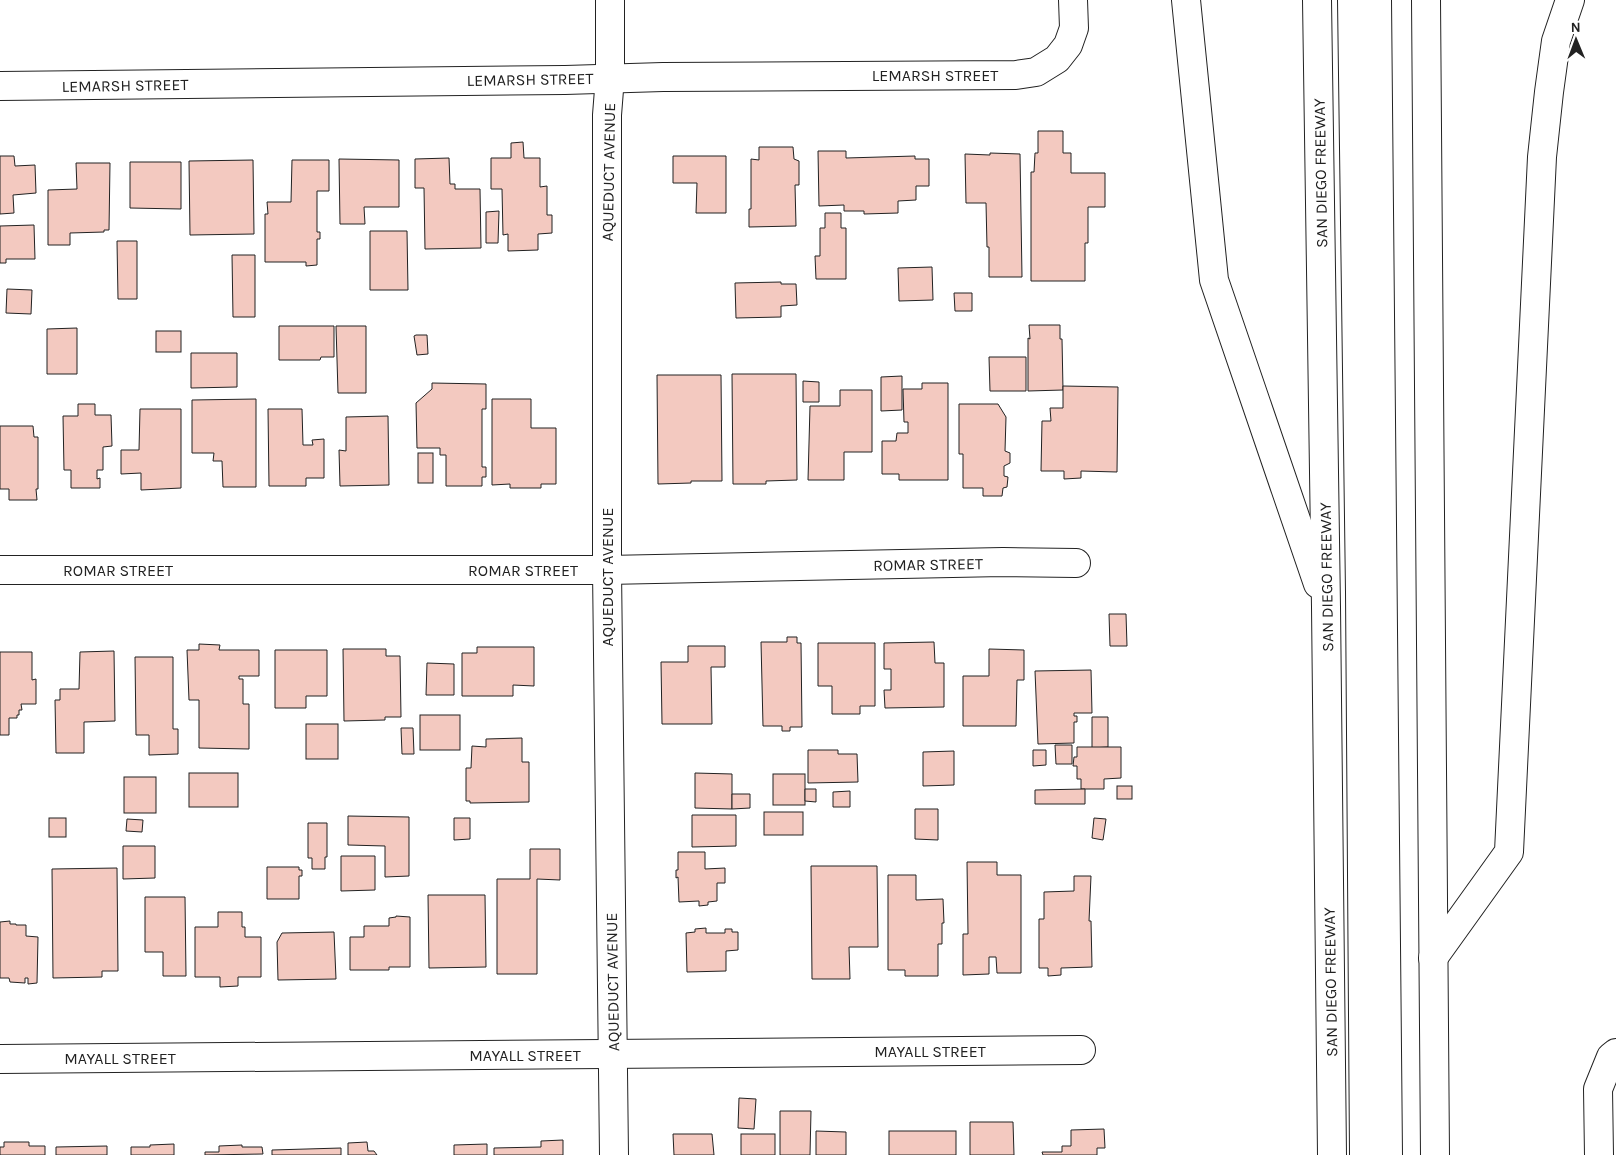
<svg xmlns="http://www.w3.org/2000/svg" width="1616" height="1155" viewBox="0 0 1616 1155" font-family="Karla,sans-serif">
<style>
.building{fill:#f3c9c0;stroke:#222}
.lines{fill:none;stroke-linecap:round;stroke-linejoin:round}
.street-casing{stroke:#222;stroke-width:30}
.highway-casing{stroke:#222;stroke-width:30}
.street{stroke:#fff;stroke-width:28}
.highway{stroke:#fff;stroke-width:28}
.labels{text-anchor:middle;stroke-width:4;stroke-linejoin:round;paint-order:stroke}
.street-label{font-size:16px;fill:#222;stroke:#fff}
</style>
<rect width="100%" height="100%" fill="#fff"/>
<g class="building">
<path d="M1038,131h25v22h8v20h34v34h-17v36h-3v38h-54v-109h3l1,-19h3z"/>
<path d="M523,142l1,16h16v29l7,-1v29h5v18l-14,1v16l-30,1v-17l-5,1 -1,-46h-11v-31h20v-15z"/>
<path d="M759,147h34l1,12 5,2v24h-4l1,41 -47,1v-18h2v-50l8,1z"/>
<path d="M818,151h28v7l69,-2v3h14v27h-13v14l-18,1v12l-34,1v-3h-20v-6l-25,1z"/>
<path d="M990,153l30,1 2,123h-33v-30h-2l-1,-44h-20l-1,-49 25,1z"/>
<path d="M0,156h14l1,10 20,-1 1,28 -23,2 1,18 -14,1z"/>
<path d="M673,156h53v57h-30l1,-30h-24z"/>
<path d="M449,158l1,26h5v5h25l1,59 -56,1 -1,-61h-9v-29z"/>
<path d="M339,159l60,1v47h-35l1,17h-25z"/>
<path d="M253,160l1,74 -64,1 -1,-74z"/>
<path d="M292,160h37v31h-12v41h3v7h-3v26l-11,1v-4h-41v-48h3l-1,-12h24z"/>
<path d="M130,162h51v47l-51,-1z"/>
<path d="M76,163h34l-1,67h-5v2l-34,1v12h-22v-55l29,-1z"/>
<path d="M499,211l-1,32h-12v-31z"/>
<path d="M825,213h16v15h5v51h-30l-1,-23h5v-28h5z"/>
<path d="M34,225l1,34h-29v4h-6v-37z"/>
<path d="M370,231h37l1,59h-38z"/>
<path d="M117,241h20v58h-19z"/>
<path d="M232,255h23v62h-22z"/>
<path d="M932,267l1,33 -34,1 -1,-33z"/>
<path d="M781,282v2h15l1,21 -16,1v11l-45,1 -1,-35z"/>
<path d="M7,289l25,1 -1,24 -25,-1z"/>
<path d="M954,293h18v18h-17z"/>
<path d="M1029,325h31v14h2l1,51 -35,1v-53l2,1z"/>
<path d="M279,326h55v31h-13l-1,3h-41z"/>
<path d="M336,326h30v67h-28z"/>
<path d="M77,328v46h-30v-45z"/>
<rect x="156" y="331" width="25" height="21"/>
<path d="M416,335h11l1,19 -11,1 -3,-19z"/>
<path d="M191,353h46v34l-46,1z"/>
<path d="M989,357h37v34h-36z"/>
<path d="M732,374h64l1,106 -31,1v3h-33z"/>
<path d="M657,375h64l1,106h-31v2l-33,1z"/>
<path d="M902,376v34l-21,1v-34z"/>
<path d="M803,381l16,1v20h-16z"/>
<path d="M432,383l54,1v25h-4v58h4v10h-4v9h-36v-31h-6v-7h-23l-1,-45 16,-14z"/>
<path d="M922,383h26v97h-49v-6h-17v-33h14l1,-8h11v-11h-4l-1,-33h19z"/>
<path d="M1063,386l55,1 -1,85 -36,-1v7l-17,1v-8h-23l1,-50h9l-1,-13h13z"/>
<path d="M840,390h32v62h-28v28h-36l2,-74h30z"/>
<path d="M256,399v88h-33l-1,-26h-9l1,-8h-22v-53z"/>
<path d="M492,399h39v29h25v56h-15v4h-31v-4l-18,1z"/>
<path d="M78,404h17v11h16l1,31 -9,1v23h-6v9l3,-1v10h-29v-18h-7l-1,-54h15z"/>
<path d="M959,404h39l8,13 -1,34 5,2v10l-6,3v10l4,1 -1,10 -4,1 -1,8h-19v-8h-20v-34h-4z"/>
<path d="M140,409h41v79l-40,2v-17l-20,1v-24h18z"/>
<path d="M268,409h34l1,36h10l-1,-5 12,-1v39h-18v8h-37z"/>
<path d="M388,416l1,69 -49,1 -1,-36 7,1v-34z"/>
<path d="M0,426h33l1,11h4v52h-2l1,11h-28v-11h-9z"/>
<rect x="418" y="453" width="15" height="30"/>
<path d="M1109,614h17l1,32h-17z"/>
<path d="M787,637h10v6h4l1,84h-12v4h-8v-5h-19l-2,-84h26z"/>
<path d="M934,642l1,21h9v44l-59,1 -1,-18h7v-21h-7v-26z"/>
<path d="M818,643h57v63h-15v8h-28v-28h-14z"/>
<path d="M199,644l21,1 -1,5h40v26h-20v3h4v25h6v45l-50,-1v-48h-10l-2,-50h12z"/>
<path d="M688,646h37v21h-14l1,57h-50l-1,-62h27z"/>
<path d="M477,647h57v39l-21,-1v11h-51v-43h15z"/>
<path d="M343,649h43v7h14l1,61h-16v3l-41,1z"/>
<path d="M989,649l35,1v30h-7l-1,46h-53v-50h26z"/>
<path d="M275,650h52v46h-21v12h-31z"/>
<path d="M114,651l1,70 -31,1v31h-28l-1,-53h5v-11h19l1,-37z"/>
<path d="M0,652h32v28l4,-1v25h-15l1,6h-3v5h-2v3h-8v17h-9z"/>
<path d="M135,657h38v72h5v25l-29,1v-20h-13z"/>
<path d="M427,663l27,1v31h-28z"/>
<path d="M1091,670l1,43h-18v3h3v6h-3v21l-36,1 -3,-73z"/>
<rect x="420" y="715" width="40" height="35"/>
<path d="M1092,717h16v30l-16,1z"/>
<rect x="306" y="724" width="32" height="35"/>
<path d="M401,728h12l1,26h-12z"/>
<path d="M522,738v24h7v40l-59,1v-2h-4v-33h5l1,-22 14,1v-8z"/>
<path d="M1055,745h17v19h-16z"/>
<path d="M1077,747h44v31l-17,1v10h-23v-10h-4v-13h-4l1,-9h3z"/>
<path d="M808,750h30v4h19l1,28 -50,1z"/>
<path d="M1033,750h13v15l-13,1z"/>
<path d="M954,751v34l-31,1v-34z"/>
<rect x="189" y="773" width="49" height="34"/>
<path d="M695,773l37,1v35l-37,-1z"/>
<rect x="773" y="774" width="32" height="31"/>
<rect x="124" y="777" width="32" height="36"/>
<rect x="1117" y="786" width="15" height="13"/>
<path d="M805,789h11v13l-11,-1z"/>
<path d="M1085,789v15h-50v-14z"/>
<path d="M850,791v16h-17v-15z"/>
<path d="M732,794h18v14l-18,1z"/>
<path d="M915,809h23v31l-23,-1z"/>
<rect x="764" y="812" width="39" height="23"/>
<path d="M692,815h44v31l-44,1z"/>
<path d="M348,816l61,1v59l-24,1v-31l-37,-1z"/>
<rect x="49" y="818" width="17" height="19"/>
<path d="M454,818h16v21l-16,1z"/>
<path d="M1094,818l12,1 -3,21 -11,-2z"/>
<path d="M127,819l16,1 -1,12 -16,-1z"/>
<path d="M308,823h19v34h-2v12h-13v-11h-4z"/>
<path d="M123,846h32v32l-32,1z"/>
<path d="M530,849h30v31l-23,-1v95h-40v-95h33z"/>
<path d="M678,852h27v17l20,-1v15h-8v18l-9,1v3l-9,1v-5l-20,1 -1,-25 -2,1v-8h2z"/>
<path d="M341,856h34v34l-34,1z"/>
<path d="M967,862h30v13h24v98h-24l-1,-16h-7v17l-26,1v-41h5z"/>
<path d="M811,866h66l1,81h-29l1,32h-38z"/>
<path d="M267,867h32v3h3v6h-3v23h-32z"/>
<path d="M117,868l1,103h-16v6l-49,1 -1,-109z"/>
<path d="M888,875h28v25l27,-1 1,24h-2v21h-4v32h-33v-6h-17z"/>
<path d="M1074,876h17l-2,45h2l1,46 -31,1v7l-13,1v-8h-9v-49h5v-27l30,-1z"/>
<path d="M428,895h57l1,72 -57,1z"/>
<path d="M145,897h40l1,79h-23v-24h-18z"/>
<path d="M218,912h24v15h3v10h16v40h-23v9l-18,1v-10h-25v-50h23z"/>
<path d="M396,916l14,1v50h-21v3h-39v-33h14v-11h25v-8l7,-1z"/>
<path d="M10,921v3h6v1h10v11l12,1 -1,46 -9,1v-6h-3v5l-15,-1 -1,-4h-9v-56z"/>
<path d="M706,928v5h19v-4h7v3h6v18l-12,1v20l-39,1 -1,-39 9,-1v-3z"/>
<path d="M334,932l2,47 -58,1 -1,-38 5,-9z"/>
<path d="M739,1098l17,1 -2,30 -16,-1z"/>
<path d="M780,1111h31l-1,44h-30z"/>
<path d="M970,1122h43l1,33h-44z"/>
<path d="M1104,1129l1,19h-8v7h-54l-1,-3h20v-6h9v-16z"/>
<path d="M816,1131l30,1v23h-30z"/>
<rect x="889" y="1131" width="67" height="24"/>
<path d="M673,1134h39l2,21h-40z"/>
<rect x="741" y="1134" width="34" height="21"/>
<path d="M563,1140v15h-69v-7l47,-1v-6z"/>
<path d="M4,1142h25v4h16v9h-45v-8h4z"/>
<path d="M367,1142l1,9h6l3,4h-29v-12z"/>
<path d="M174,1144v11h-43v-8h19v-2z"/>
<path d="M487,1144v11h-33v-10z"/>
<path d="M242,1145v2h20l1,7 -58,1v-3h14v-6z"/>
<path d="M107,1146v9h-51v-8z"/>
<path d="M341,1148v7h-69v-5z"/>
</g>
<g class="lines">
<g class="street-casing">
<g id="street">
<path d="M610,0v77l-3,38v455l7,585"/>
<path d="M0,86l565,-6 98,-3 353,-2 20,-3 21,-13 11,-14 6,-17 -1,-28"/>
<path d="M0,570h607l396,-8 73,1"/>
<path d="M0,1059l1081,-9"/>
<path d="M1599,1155l-1,-66 13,-32 5,-4"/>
</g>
</g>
<g class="highway-casing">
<g id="highway">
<path d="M1186,0l28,280 104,304"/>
<path d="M1317,0l9,607 6,548"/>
<path d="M1352,0l8,592 4,563"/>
<path d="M1377,0c3,385 7,770 11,1155"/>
<path d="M1426,0l9,1155"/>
<path d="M1433,958l76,-106 33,-695 7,-65 7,-51 14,-41"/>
</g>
</g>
<use href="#street" class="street"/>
<use href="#highway" class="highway"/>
</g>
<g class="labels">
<g class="street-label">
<text x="935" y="81">LEMARSH STREET</text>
<text transform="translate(530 79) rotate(-1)" y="6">LEMARSH STREET</text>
<text transform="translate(125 85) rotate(-1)" y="6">LEMARSH STREET</text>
<text transform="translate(608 172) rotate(-89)" y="6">AQUEDUCT AVENUE</text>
<text transform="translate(1320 173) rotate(-91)" y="6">SAN DIEGO FREEWAY</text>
<text transform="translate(928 564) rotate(-1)" y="6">ROMAR STREET</text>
<text x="118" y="576">ROMAR STREET</text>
<text x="523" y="576">ROMAR STREET</text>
<text transform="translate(607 577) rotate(-90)" y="6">AQUEDUCT AVENUE</text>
<text transform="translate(1326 577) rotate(-91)" y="6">SAN DIEGO FREEWAY</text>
<text transform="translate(612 982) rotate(-91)" y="6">AQUEDUCT AVENUE</text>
<text transform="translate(1330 982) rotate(-91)" y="6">SAN DIEGO FREEWAY</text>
<text x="930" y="1057">MAYALL STREET</text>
<text x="525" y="1061">MAYALL STREET</text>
<text x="120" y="1064">MAYALL STREET</text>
</g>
</g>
<g transform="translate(1576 40) rotate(359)" stroke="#ffffff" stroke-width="4" paint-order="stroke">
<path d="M0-4L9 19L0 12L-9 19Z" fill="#222222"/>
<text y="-8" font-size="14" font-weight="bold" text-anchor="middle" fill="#222222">N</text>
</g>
</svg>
